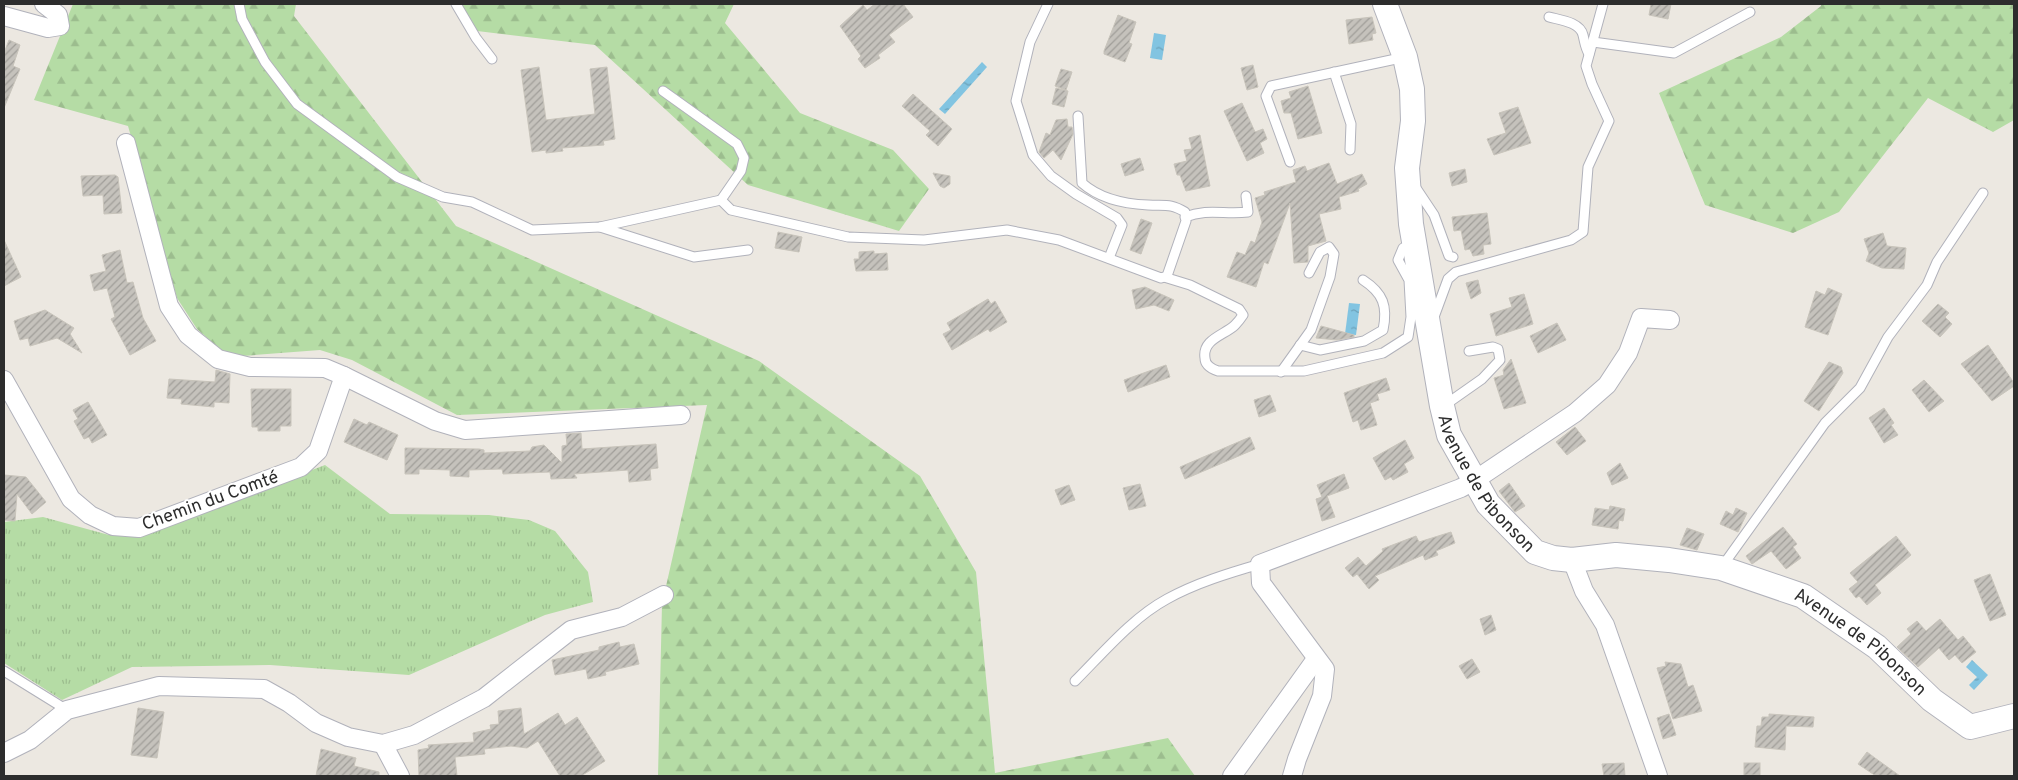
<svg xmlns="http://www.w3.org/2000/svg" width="2018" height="780" viewBox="0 0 2018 780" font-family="Overpass,sans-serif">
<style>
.grass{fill:url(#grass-tufts)}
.forest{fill:url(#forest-firs)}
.water{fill:url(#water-ripples)}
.building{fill:url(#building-hatch);stroke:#c8c4bb}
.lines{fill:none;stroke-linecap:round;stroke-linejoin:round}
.lane-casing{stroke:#b1b2bb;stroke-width:11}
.street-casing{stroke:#b1b2bb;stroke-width:20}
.secondary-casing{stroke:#b1b2bb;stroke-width:26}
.lane{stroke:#fff;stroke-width:9}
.street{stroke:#fff;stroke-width:18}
.secondary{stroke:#fff;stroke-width:24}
.labels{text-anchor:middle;stroke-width:4;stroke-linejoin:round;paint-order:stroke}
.street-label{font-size:18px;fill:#2d2d2d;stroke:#fff}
</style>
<defs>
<pattern id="grass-tufts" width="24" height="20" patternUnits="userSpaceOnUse" patternTransform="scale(1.25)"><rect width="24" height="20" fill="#b5dca5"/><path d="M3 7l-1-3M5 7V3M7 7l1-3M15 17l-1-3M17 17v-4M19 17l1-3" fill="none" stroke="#9cbd8e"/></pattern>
<pattern id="forest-firs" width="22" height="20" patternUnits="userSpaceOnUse" patternTransform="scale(1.25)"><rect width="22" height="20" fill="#b5dca5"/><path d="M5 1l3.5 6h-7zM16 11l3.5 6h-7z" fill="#9cbd8e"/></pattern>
<pattern id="water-ripples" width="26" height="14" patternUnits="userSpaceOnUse" patternTransform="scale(1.25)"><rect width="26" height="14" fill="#82c4e1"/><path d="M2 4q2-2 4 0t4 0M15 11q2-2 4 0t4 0" fill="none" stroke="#6ba0b7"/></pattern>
<pattern id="building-hatch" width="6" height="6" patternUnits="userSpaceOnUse" patternTransform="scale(1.25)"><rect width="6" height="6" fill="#c5c2bc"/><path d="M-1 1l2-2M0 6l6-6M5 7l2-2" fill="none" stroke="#a09e99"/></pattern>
</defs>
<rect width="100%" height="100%" fill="#ece8e1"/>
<path class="grass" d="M325,465l65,49 99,1 40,5 26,11 33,41 5,30 -48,13 -136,60 -139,-10 -138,2 -70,33 -58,-37v-141l39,-5 66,18 37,-1z"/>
<g class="forest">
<path d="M73,4h223l-2,12 162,210 303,135 161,115 56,96 19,201 173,-35 27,38h-537l4,-172 45,-199 -250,10 -105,-55 -32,-10 -91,7 -32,-28 -20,-31 -49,-172 -94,-26z"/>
<path d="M452,4h282l-9,19 75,90 93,37 36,39 -30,42 -151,-46 -153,-140 -126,-15z"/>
<path d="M1821,4h193v116l-21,12 -65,-34 -89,114 -46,21 -88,-28 -46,-112 122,-56 40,-31z"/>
</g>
<g class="water">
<path d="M1154,33l12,2 -4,25 -12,-2z"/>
<path d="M982,62l5,5 -42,47 -6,-5z"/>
<path d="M1349,303l11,1 -4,31 -11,-1z"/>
<path d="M1972,660l16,15 -14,15 -5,-5 8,-8 -11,-10z"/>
</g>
<g class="building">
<path d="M875,4h28l10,13 -24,18 6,7 -17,13 2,3 -15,10 -7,-9 3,-3 -21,-30 23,-21 4,5z"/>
<path d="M1651,4h20l-3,15 -19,-4z"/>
<path d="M1118,15l18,7 -7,21 3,1 -7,18 -21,-8v-3z"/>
<path d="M1372,17l4,16 -4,1 1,6 -24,4 -3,-24z"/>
<path d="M9,40l11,5 -7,21 7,3 -16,39v-55z"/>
<path d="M1253,65l5,22 -11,3 -6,-22z"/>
<path d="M539,67l7,53 49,-6 -5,-45 17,-2 8,72 -12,2 1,4 -42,3 1,3 -17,2v-3l-14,2 -11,-82z"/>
<path d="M1061,69l11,3 -6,18 -11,-4z"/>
<path d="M1308,86l14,47 -24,6 -7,-26h-7l-3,-12 10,-3 -2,-6z"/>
<path d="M1056,88l12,3 -4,16 -12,-3z"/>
<path d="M913,94l39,35 -14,17 -12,-11 4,-4 -28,-25z"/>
<path d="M1242,103l13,29 8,-3 4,10 -7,4 4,10 -17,8 -23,-50z"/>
<path d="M1518,107l13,36 -37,12 -7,-16 19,-6 -7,-20z"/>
<path d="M1067,119l1,8h4l1,7 -12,26 -8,-10 -9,8 -5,-6 7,-19 4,2 6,-15z"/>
<path d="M1200,135l10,51 -24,5 -6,-16h-3l-3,-11 13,-3 -3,-11 8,-1 -3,-11z"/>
<path d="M1140,158l4,12 -19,6 -4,-12z"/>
<path d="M1329,163l8,21 25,-10 5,10 -9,5 1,2 -20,6 2,12 -22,5 7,27 -18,5v16l-14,1 -4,-60 -22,61 -4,-2 -8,25 -29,-10 10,-25 8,3 6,-14 4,2 7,-21 -7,-24 10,-3 -1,-3 32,-10 -3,-12 12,-4 2,5z"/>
<path d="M1465,169l2,13 -15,4 -3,-13z"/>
<path d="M933,173l17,3v8l-6,4 -4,-2z"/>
<path d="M115,175l3,2 4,36 -18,1 -1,-19 -20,1 -2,-20z"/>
<path d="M1487,213l4,31 -8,1 1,9 -11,2 -3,-7 -5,1 -4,-20 -7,1 -2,-14z"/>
<path d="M1141,219l11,4 -11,31 -11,-4z"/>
<path d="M778,232l24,5 -3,15 -24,-4z"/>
<path d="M1883,233l4,13 19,2 -2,21 -22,-1 -16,-7 3,-8 -5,-14z"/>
<path d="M4,240l17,37 -17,9z"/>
<path d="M120,250l7,33 6,-1 10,36 13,23 -26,14 -19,-36 4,-2 -8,-29 -13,3 -4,-16 16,-4 -4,-16z"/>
<path d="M874,251v3l13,-1 1,17 -32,1 -2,-12h5v-7z"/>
<path d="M1478,280l3,13 -10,6 -5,-16z"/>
<path d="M1145,287l29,13 -5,11 -15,-6 -18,4 -4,-19z"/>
<path d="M1828,288l14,6 -14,41 -23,-8 11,-36 9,4z"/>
<path d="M1524,294l9,30 -37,12 -6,-22 22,-7 -3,-9z"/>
<path d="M988,299l3,5 4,-3 12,21 -17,10 -2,-3 -36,21 -9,-16 8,-4 -4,-7z"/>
<path d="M1938,304l11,9 -4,4 7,7 -12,13 -18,-16z"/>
<path d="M45,310l29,18 -4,6 12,19 -25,-15 -27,8 -2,-8 -8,2 -6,-19z"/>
<path d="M1557,323l9,17 -28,13 -8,-17z"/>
<path d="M1321,326l33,9v2l-17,3 -21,-2z"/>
<path d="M1988,345l26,38v3l-22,15 -31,-37z"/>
<path d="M1511,359l15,44 -22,6 -10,-31 10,-3 -1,-5z"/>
<path d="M1829,362l12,5 2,6 -24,38 -15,-10z"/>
<path d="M1166,365l4,12 -42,15 -4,-12z"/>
<path d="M216,370l14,4 -1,29 -15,-1v5l-33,-3 1,-5 -15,-1 2,-19 46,3z"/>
<path d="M1386,378l4,12 -13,4 2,6 -9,3 7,22 -16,5 -3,-10 -5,2 -9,-29z"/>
<path d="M1924,380l20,21 -15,11 -17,-22z"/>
<path d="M251,389h40v37h-11v5h-22v-4h-6z"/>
<path d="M1270,395l6,16 -17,6 -5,-17z"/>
<path d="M88,402l19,33 -15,8 -3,-6 -5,2 -10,-18 4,-2 -5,-9z"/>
<path d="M1884,408l10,15 -3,2 7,10 -14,8 -15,-25z"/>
<path d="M354,419l13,6 2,-3 29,13 -11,25 -43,-18z"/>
<path d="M1575,427l11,14 -19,14 -11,-13z"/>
<path d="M581,433l1,16 74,-5 2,24 -8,1 1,11 -22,2 -1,-12 -54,4 3,4 -26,1 -1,-7 -47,2 -1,-5 -33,1v7l-19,-1v-6l-31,-1v5h-14v-26l74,1 5,1v3l46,-2 2,-4 12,-2 18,18v-17l5,-1 -1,-11z"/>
<path d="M1250,437l5,12 -70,30 -5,-12z"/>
<path d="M1405,440l9,18 -10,6 4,8 -15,8 -2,-3 -6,3 -12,-22z"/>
<path d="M1620,463l8,15 -16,7 -5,-12z"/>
<path d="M1344,474l5,14 -22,8 8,21 -13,4 -6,-22 6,-2 -5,-12z"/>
<path d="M4,475l22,2 20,25 -14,12 -15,-20 -2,27 -11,-1z"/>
<path d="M1509,483l16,23 -10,6 -16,-21z"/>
<path d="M1140,484l6,22 -17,4 -6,-22z"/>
<path d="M1069,485l6,15 -14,5 -6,-15z"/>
<path d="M1610,506l15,3 -2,12 -4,-1 -1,9 -26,-4 3,-17 14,2z"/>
<path d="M1736,508l11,5 -9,19 -18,-8 6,-13 7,4z"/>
<path d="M1783,527l14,17 -4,3 8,11 -15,11 -15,-18 -19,13 -6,-8z"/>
<path d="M1687,528l17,6 -7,16 -17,-5z"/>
<path d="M1451,532l4,11 -19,8 2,4 -13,5 -2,-5 -48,21 4,4 -10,9 -12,-15 -4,3 -8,-9 13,-11 8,9 17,-15 -1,-2 34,-13 3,6z"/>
<path d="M1896,536l15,19 -36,30 6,8 -14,12 -8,-9 -3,2 -7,-9 9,-7 -8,-9z"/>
<path d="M1990,574l16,41 -16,6 -16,-41z"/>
<path d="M1491,615l5,15 -11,5 -5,-16z"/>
<path d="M1940,619l18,21 5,-4 13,16 -14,11 -7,-8 -6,5 -10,-12 -21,19 -21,-20 14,-13 -4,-5 10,-8 9,10z"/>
<path d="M619,642l1,5 14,-3 5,20 -34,8 1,3 -18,4 -2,-10 -31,6 -3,-15 47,-10v-3z"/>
<path d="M1472,659l8,13 -13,7 -8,-13z"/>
<path d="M1665,662l16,2 7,23 5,-2 9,26 -29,8 -16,-51 9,-2z"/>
<path d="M138,708l26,4 -7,46 -26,-3z"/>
<path d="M521,708l3,26 34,-21 7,12 12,-8 28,44 -24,15h-21l-22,-35 -11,7 -16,-2 -27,3 1,5 -30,3 2,19h-38l-1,-26 11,-2 -1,-3 46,-3 -1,-9 18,-4 -1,-4 9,-1 -1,-13z"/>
<path d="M1669,714l7,21 -13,4 -6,-21z"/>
<path d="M1769,714l45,3 -1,10 -27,-1 -1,24 -30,-3 2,-21h4l1,-9h7z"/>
<path d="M321,749l35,9 -2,8 25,6v4h-63z"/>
<path d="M1867,752l8,6 25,18h-24l-18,-12z"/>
<path d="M1624,763l1,13h-21l-2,-12z"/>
<rect x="1744" y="763" width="16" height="12"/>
</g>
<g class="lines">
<g class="lane-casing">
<g id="lane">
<path d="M239,4l3,15 23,43 32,42 100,73 46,20 29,5 60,28 68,-3 121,-27"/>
<path d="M456,4l20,34 16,21"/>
<path d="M1048,4l-18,38 -14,59 17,54 18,21 25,18 41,24 5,7 -13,33"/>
<path d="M1549,17c11,3 31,5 34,18 2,8 2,12 6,19"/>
<path d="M1593,42l81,11 76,-41"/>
<path d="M1334,72l17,52 -1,26"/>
<path d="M663,91l74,53 7,14 -3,13 -20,29 10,10 117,27 76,3 83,-10 52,10 102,38 6,-2 19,-55 -1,-9c-15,-9 -20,-6 -37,-7 -23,-1 -48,-6 -66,-22l-4,-67"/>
<path d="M1290,162l-24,-66 5,-10 134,-29"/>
<path d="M1414,185l20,30 15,41 4,1"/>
<path d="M1185,217c23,-9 40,-2 63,-5l-2,-16"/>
<path d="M600,227l94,30 54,-7"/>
<path d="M1164,277l26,8 49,24 4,6c-2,3 -5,7 -8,10 -10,10 -33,14 -30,33 0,7 7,11 13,13h86l79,-18 25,-16 3,-20 -2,-37 -11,-20 5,-12 10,-4"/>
<path d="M1434,317l14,-38 8,-7 115,-32 12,-8 5,-65 21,-46 -17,-37 -6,-18 17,-62"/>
<path d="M1300,345l20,5 44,-9 19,-11c5,-24 0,-37 -20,-50"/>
<path d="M1281,372l30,-42 19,-53 4,-23 -5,-7 -9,5 -11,21"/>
<path d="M1445,405l37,-26 18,-19 -2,-11 -5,-2 -24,4"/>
<path d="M1721,568l104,-145 35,-35 28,-51 39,-52 10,-23 46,-69"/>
<path d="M4,671l63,39"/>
<path d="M1075,681c28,-28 57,-63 92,-82 29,-16 62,-26 93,-35"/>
</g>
</g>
<g class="street-casing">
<g id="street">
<path d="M4,16l44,12 12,-2 -2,-11 -14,-11"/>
<path d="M344,376l91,45 30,9 216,-15"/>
<path d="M4,380l67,119 19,16 23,11 26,2 162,-61 17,-16 26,-75 -19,-8 -75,-1 -32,-8 -30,-24 -19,-29 -43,-163"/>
<path d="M1572,560l12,31 21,34 53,151"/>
<path d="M383,744l17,32"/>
<path d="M4,753l26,-13 37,-30 92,-24 105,3 25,14 27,20 32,14 35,7 31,-9 70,-37 87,-68 51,-13 42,-22"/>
<path d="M1232,776l84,-117"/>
<path d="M1292,776l5,-17 25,-63 3,-27 -64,-86 -1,-19 201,-76 14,-8 100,-67 32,-28 21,-32 13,-35 29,2"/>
</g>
</g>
<g class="secondary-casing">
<g id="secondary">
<path id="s1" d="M1385,4l20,53 7,32 1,32 -6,47 4,56 31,182 7,29 39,69 47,48 18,6 19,2 44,-5 53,5 52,8 82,28 74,51 55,53 38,27 44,-11"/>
</g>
</g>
<use href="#lane" class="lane"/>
<use href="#street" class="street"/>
<use href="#secondary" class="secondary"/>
</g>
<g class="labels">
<g class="street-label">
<text dy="6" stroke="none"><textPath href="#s1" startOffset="500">Avenue de Pibonson</textPath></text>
<text transform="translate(210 500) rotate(-20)" y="6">Chemin du Comté</text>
<text dy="6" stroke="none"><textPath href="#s1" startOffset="934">Avenue de Pibonson</textPath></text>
</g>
</g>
<rect width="2018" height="780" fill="none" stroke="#2d2d2d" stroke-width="10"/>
</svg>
